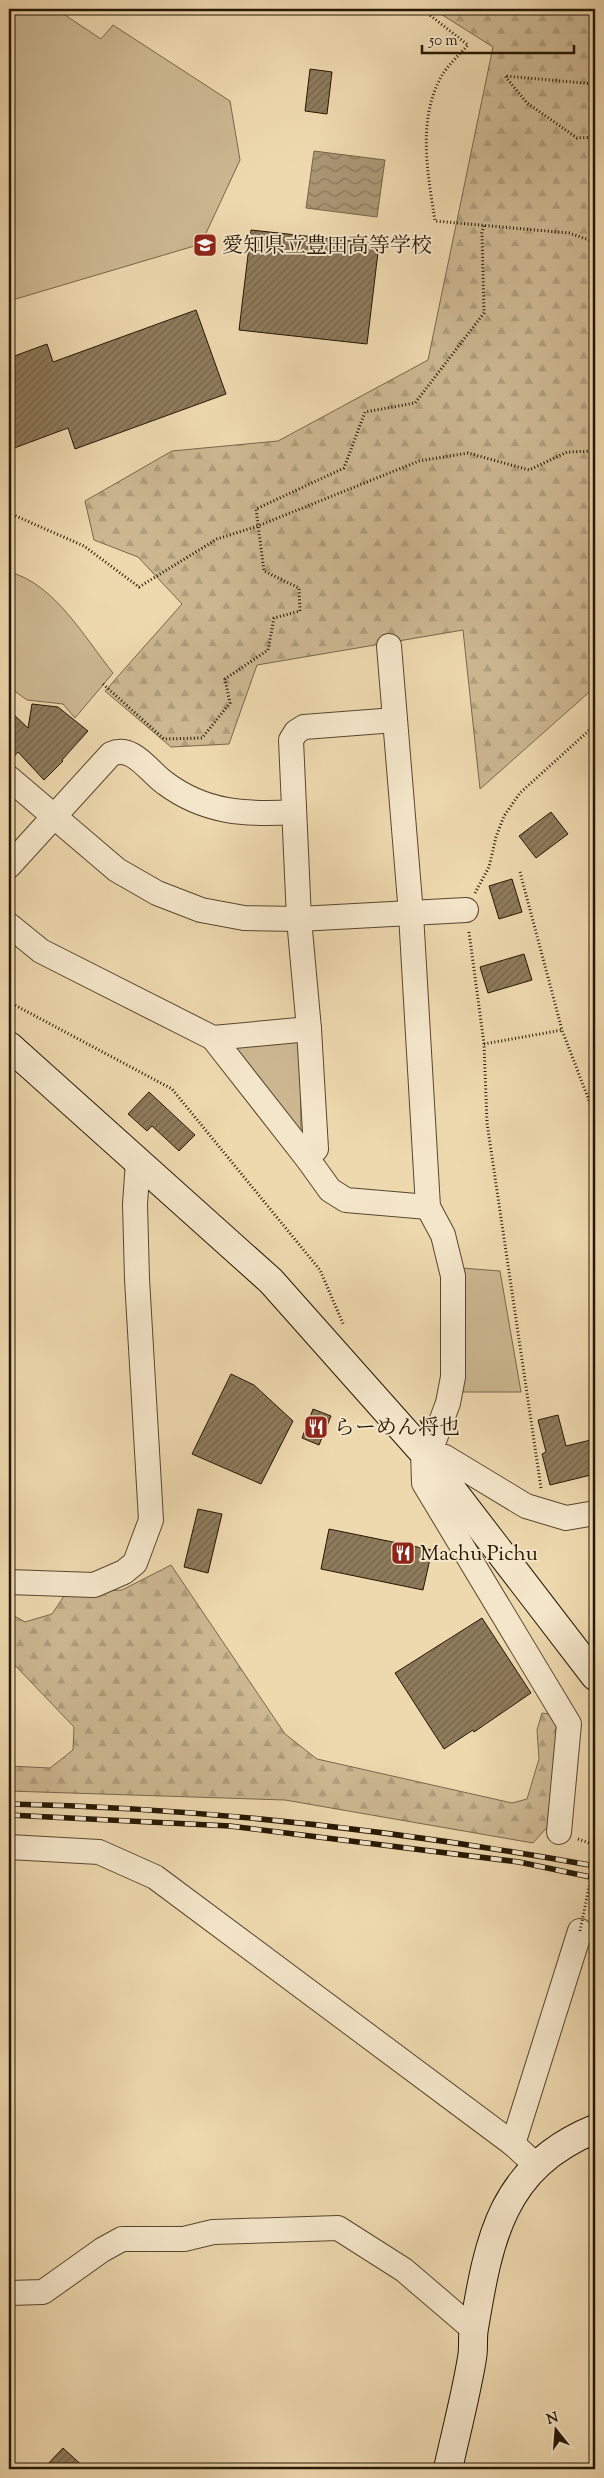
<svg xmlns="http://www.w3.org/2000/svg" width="604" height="2478" viewBox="0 0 604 2478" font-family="'Sorts Mill Goudy','Noto Serif JP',serif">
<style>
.forest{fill:url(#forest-firs);stroke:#78674a}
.park{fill:#ccb791;stroke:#78674a}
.water{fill:url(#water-waves);stroke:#756347}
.building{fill:url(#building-hatch);stroke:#251703}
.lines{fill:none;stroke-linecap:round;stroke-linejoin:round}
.street-casing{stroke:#57472e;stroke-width:26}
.secondary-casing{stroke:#251703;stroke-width:30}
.path{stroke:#251703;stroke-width:3;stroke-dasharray:1 2.5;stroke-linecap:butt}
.street{stroke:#f4e6ca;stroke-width:24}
.secondary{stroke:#f4e6ca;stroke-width:28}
.rail-casing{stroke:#251703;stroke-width:5.5}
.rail{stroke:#f4e6ca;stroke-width:4;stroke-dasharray:11;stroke-linecap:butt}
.path-bridge{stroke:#251703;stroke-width:3;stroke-dasharray:1 2.5;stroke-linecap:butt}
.labels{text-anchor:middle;stroke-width:4;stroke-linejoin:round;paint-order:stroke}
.poi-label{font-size:21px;fill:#251703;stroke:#f4e6ca;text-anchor:start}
</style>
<defs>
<pattern id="forest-firs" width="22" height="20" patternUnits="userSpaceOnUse" patternTransform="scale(1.25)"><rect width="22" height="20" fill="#ccb791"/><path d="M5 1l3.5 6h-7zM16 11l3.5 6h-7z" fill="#af9d7b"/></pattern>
<pattern id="water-waves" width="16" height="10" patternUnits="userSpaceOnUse" patternTransform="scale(1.25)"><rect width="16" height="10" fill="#aa9674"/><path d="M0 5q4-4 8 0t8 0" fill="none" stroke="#8a795d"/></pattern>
<pattern id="building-hatch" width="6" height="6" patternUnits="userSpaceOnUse" patternTransform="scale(1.25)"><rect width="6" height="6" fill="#8e7b5c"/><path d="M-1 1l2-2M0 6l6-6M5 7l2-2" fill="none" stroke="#74644a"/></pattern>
</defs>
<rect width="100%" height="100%" fill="#eed8ae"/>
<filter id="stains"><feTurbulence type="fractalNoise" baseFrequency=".004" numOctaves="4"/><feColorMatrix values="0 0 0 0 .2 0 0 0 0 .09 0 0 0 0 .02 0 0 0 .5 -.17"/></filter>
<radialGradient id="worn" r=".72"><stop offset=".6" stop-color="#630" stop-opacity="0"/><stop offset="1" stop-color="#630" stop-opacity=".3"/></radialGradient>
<g class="forest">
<path d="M433,9h162v678l-115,102 -17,-159 -206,35 -28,79 -58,3 -66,-56 77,-87 -44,-47 -44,-17 -9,-39 87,-50 106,-10 150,-81 65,-313z"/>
<path d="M171,1565l114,169 32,25 195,44 15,-4 12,-40 -2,-29 5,-17 14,2 4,18 -9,90 -18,20 -248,-43 -276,-9v-25l41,2 23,-18 1,-23 -65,-68v-46l16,9 27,-8 14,-21 56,-3z"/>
</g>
<g class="park">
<path d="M9,9h47l45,30 12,-14 117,76 10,59 -39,84 -192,57z"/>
<path d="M9,572c45,11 76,66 104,101l-38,45 -12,-14 -36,-4 -18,-13z"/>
<path d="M300,1041l1,90 -72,-84z"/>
<path d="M461,1268l39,3 21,121h-62z"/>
</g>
<path class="water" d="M314,151l71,9 -8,57 -71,-9z"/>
<g class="building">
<path d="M310,69l22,3 -5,42 -22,-3z"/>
<path d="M251,230l128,14 -12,100 -128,-14z"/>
<path d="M196,310l30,84 -151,55 -7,-21 -59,22v-92l38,-14 6,18z"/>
<path d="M32,704l26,3 30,24 -26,29 1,1 -19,19 -26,-28 -9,10v-52l19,18z"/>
<path d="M551,812l17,22 -32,24 -17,-22z"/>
<path d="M512,879l10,33 -23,7 -10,-33z"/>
<path d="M524,954l8,26 -44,13 -8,-26z"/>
<path d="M149,1092l46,43 -16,16 -27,-25 -5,5 -19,-17z"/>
<path d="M231,1374l23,11 39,36 -32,63 -69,-30z"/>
<path d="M313,1409l18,7 -12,29 -17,-7z"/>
<path d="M558,1415l8,31 29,-7v35l-45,11 -8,-31 4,-2 -8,-32z"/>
<path d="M198,1509l24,5 -14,59 -24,-6z"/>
<path d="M329,1529l103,21 -9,40 -102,-21z"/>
<path d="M482,1618l49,75 -57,39 -1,-2 -29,19 -49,-76z"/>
<path d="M63,2448l23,21h-43z"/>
</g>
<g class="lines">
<g class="street-casing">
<g id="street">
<path d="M389,646l22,268 17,293 15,28 10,41v101l-5,26 -13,35 -12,14 1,31 145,241 -10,108"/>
<path d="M395,720l-91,7 -8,5 -5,8 8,179 10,110 7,120 -9,9 23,32 16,10 82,7"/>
<path d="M9,778l108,92 40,23 44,17 43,8 55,1 167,-9"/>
<path d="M9,866l102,-112c22,-10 38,18 54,29 40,30 81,32 129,29"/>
<path d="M9,925l32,26 172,87 96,-9"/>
<path d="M213,1038l94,120"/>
<path d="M423,1452l22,5 81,49 40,12 29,-5"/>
<path d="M9,1582l85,3 30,-13 11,-9 16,-43 -14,-241 -2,-75 3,-43"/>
<path d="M9,1847l90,5 56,25 358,267 23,21"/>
<path d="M513,2144l67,-213"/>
<path d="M9,2293l34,-1 59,-42 20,-11h62l29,-7 125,-4 66,42 70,60"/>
</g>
</g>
<g class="secondary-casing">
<g id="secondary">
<path d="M9,1046l262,235 152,171 172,224"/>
<path d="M448,2469c8,-37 18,-74 24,-111 2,-10 0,-20 2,-30 15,-90 28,-161 121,-199"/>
</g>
</g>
<g class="path">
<path d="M422,9l46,36c-9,10 -21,21 -27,32 -24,44 -13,98 -6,144l134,12 26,9"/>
<path d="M595,84l-90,-8 22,27 50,35 18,-1"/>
<path d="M9,513l75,33 55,41 78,-48 41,-13 161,-65 49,-8 61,17 38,-18 28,-1"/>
<path d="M103,684l61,55 38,-1 28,-35 -5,-24 43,-29 6,-32 26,-7 -1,-23 -35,-17 -8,-62 88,-41 21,-56 50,-9 69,-90 -2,-80 2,-8"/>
<path d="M520,872l42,158 33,86"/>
<path d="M475,893l14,-26 7,-30 8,-21 16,-23 75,-68"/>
<path d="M469,932l15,112 3,79 54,365"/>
<path d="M9,1002l163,87 148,181 24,56"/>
<path d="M484,1044l78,-14"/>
<path d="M578,1839l17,6"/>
</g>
<use href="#street" class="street"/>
<use href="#secondary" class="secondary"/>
<g class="rail-casing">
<g id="rail">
<path d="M9,1804c197,4 393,27 586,62"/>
<path d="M9,1815l221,11 289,36 76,16"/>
</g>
</g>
<use href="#rail" class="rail"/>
<path class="path-bridge" d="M580,1931l15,-73"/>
</g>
<defs>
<g id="school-square" transform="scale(1.25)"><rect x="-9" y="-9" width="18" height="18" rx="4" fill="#8f2418" stroke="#f4e6ca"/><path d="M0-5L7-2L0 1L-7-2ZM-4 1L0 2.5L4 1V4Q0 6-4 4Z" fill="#fff"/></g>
<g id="restaurant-square" transform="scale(1.25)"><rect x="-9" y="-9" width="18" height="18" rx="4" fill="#8f2418" stroke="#f4e6ca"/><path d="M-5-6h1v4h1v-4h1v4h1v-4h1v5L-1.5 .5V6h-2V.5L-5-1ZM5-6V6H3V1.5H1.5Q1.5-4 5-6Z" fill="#fff"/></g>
</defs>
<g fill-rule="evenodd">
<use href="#school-square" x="205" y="245"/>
<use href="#restaurant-square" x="316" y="1427"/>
<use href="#restaurant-square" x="403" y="1553"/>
</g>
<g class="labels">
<g class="poi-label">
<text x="222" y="252">愛知県立豊田高等学校</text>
<text x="334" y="1434">らーめん将也</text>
<text x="420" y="1560">Machu Pichu</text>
</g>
</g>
<rect width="604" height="2478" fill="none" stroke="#eed8ae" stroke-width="30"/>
<rect x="10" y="10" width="584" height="2458" fill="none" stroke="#251703" stroke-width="2.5"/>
<rect x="15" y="15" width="574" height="2448" fill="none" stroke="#251703"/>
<g transform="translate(556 2430) rotate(343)" stroke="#f4e6ca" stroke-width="4" paint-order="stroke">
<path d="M0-4L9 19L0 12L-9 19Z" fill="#251703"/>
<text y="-8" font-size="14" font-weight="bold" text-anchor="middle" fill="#251703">N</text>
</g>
<path d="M422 45v8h152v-8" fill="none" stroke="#251703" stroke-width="2.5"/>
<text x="429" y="45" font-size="15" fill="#251703" stroke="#f4e6ca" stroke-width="4" paint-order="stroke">50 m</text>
<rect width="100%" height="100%" filter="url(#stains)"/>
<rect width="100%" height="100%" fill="url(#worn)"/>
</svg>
